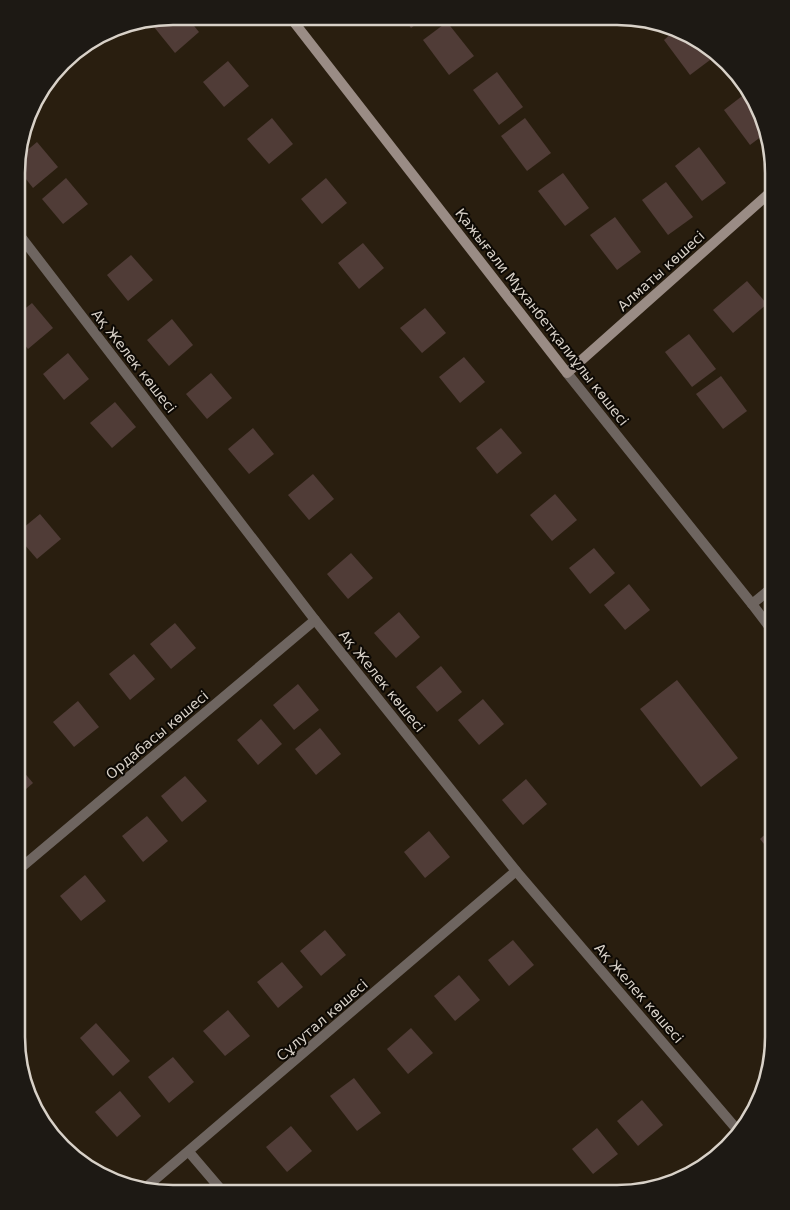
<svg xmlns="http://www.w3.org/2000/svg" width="790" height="1210" viewBox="0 0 790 1210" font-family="'DejaVu Sans',sans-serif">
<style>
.building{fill:#503c37}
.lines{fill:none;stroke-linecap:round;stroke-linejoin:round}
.lane{stroke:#6e6560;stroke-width:10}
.street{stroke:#6e6560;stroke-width:10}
.secondary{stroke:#9a8c85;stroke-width:10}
.labels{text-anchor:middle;stroke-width:4;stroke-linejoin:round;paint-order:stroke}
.street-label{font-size:14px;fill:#d8d1c8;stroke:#0d0904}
.rim{fill:none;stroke:#d8d1c8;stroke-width:2.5}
</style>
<rect width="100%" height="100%" fill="#291e0f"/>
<g class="building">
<path d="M173,16h13l13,16 -24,21 -21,-26 11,-9z"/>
<path d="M403,17h23l-15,11z"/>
<path d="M447,22l27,34 -25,19 -26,-35z"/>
<path d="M648,22l13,5 -6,4z"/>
<path d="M673,32l34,14 7,11 -24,18 -26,-35z"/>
<path d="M228,61l21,25 -25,21 -21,-25z"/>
<path d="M497,72l26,35 -24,18 -26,-35z"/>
<path d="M746,93l16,20 4,20 -16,12 -26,-35z"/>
<path d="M272,118l21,26 -24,20 -22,-25z"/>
<path d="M525,118l26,35 -24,18 -26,-35z"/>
<path d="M37,142l21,25 -25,21 -15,-19v-11z"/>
<path d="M699,147l27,36 -24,18 -27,-35z"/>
<path d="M563,173l26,35 -24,18 -27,-35z"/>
<path d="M66,178l22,26 -25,20 -21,-25z"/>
<path d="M326,178l21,25 -25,21 -21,-25z"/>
<path d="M666,182l27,35 -25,18 -26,-35z"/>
<path d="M615,217l26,35 -24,18 -27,-35z"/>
<path d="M363,243l21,25 -25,21 -21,-26z"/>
<path d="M131,255l22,25 -25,21 -21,-26z"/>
<path d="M747,281l20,23 -34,29 -20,-23z"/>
<path d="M32,303l21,25 -25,21 -11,-13v-21z"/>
<path d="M425,308l21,25 -24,20 -22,-25z"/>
<path d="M172,319l21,26 -24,21 -22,-26z"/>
<path d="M689,334l27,35 -24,18 -27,-35z"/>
<path d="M68,353l21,26 -25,21 -21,-26z"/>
<path d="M464,357l21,25 -25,21 -21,-26z"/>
<path d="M211,373l21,25 -25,21 -21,-25z"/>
<path d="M721,376l26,35 -24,18 -27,-35z"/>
<path d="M115,402l21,25 -24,21 -22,-25z"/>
<path d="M253,428l21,26 -25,20 -21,-25z"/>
<path d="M501,428l21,25 -25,21 -21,-26z"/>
<path d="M313,474l21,25 -25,21 -21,-25z"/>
<path d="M555,494l22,26 -25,21 -22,-26z"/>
<path d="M774,497v19l-10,-11z"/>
<path d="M40,514l21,25 -24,20 -20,-23v-3z"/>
<path d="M594,548l21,25 -25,21 -21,-26z"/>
<path d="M351,553l22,25 -25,21 -21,-25z"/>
<path d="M629,584l21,26 -25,20 -21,-25z"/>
<path d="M399,612l21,25 -24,21 -22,-25z"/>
<path d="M175,623l21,25 -25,21 -21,-25z"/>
<path d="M134,654l21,25 -25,21 -21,-26z"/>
<path d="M441,666l21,26 -25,20 -21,-25z"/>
<path d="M677,680l61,78 -37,29 -61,-78z"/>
<path d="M298,684l21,26 -25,20 -21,-25z"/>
<path d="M483,699l21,25 -25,21 -21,-25z"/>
<path d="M78,701l21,26 -25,20 -21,-25z"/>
<path d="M261,719l21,25 -24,21 -21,-25z"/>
<path d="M320,728l21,26 -25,21 -21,-26z"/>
<path d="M17,764l16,19 -16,14z"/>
<path d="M185,776l22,25 -25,21 -21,-26z"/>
<path d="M526,779l21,25 -24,21 -21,-25z"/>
<path d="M147,816l21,25 -25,21 -21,-26z"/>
<path d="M773,827v28l-13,-16z"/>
<path d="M429,831l21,26 -25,21 -21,-26z"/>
<path d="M85,875l21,26 -25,20 -21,-25z"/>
<path d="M325,930l21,25 -25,21 -21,-25z"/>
<path d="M513,940l21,25 -25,21 -21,-26z"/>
<path d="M282,962l21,25 -25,21 -21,-26z"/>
<path d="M459,975l21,25 -25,21 -21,-25z"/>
<path d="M228,1010l22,26 -25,20 -22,-25z"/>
<path d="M96,1023l34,38 -17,15 -33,-38z"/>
<path d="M411,1028l22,25 -25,21 -21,-25z"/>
<path d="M173,1057l21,25 -25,21 -21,-26z"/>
<path d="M354,1078l27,35 -24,18 -27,-35z"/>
<path d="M120,1091l21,25 -24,21 -22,-25z"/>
<path d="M642,1100l21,25 -25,21 -21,-25z"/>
<path d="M291,1126l21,25 -25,21 -21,-25z"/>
<path d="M597,1128l21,26 -25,20 -21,-25z"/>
<path d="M514,1186l6,7h-15z"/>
</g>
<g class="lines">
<path class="lane" d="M189,1152l35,41"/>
<g class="street">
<path d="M18,233l297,387 201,251 224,262"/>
<path d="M567,373l185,231 22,29"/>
<path d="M752,604l22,-18"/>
<path d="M17,871l298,-251"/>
<path d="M144,1189l372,-318"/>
</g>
<path class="secondary" d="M290,17l277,356 207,-184"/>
</g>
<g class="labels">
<g class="street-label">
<text transform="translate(661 271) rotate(-42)" y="5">Алматы көшесі</text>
<text transform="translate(542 317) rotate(52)" y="5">Қажығали Мұханбетқалиұлы көшесі</text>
<text transform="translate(134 361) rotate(52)" y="5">Ақ Желек көшесі</text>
<text transform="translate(382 681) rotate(51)" y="5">Ақ Желек көшесі</text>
<text transform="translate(157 735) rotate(-40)" y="5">Ордабасы көшесі</text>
<text transform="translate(639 993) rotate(49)" y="5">Ақ Желек көшесі</text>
<text transform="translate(322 1020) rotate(-41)" y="5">Сұлутал көшесі</text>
</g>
</g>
<path d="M0 0H790V1210H0ZM173 25H617A148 148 0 0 1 765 173V1037A148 148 0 0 1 617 1185H173A148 148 0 0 1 25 1037V173A148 148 0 0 1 173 25Z" fill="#1d1914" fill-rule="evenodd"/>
<path class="rim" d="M173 25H617A148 148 0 0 1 765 173V1037A148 148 0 0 1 617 1185H173A148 148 0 0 1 25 1037V173A148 148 0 0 1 173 25Z"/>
</svg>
